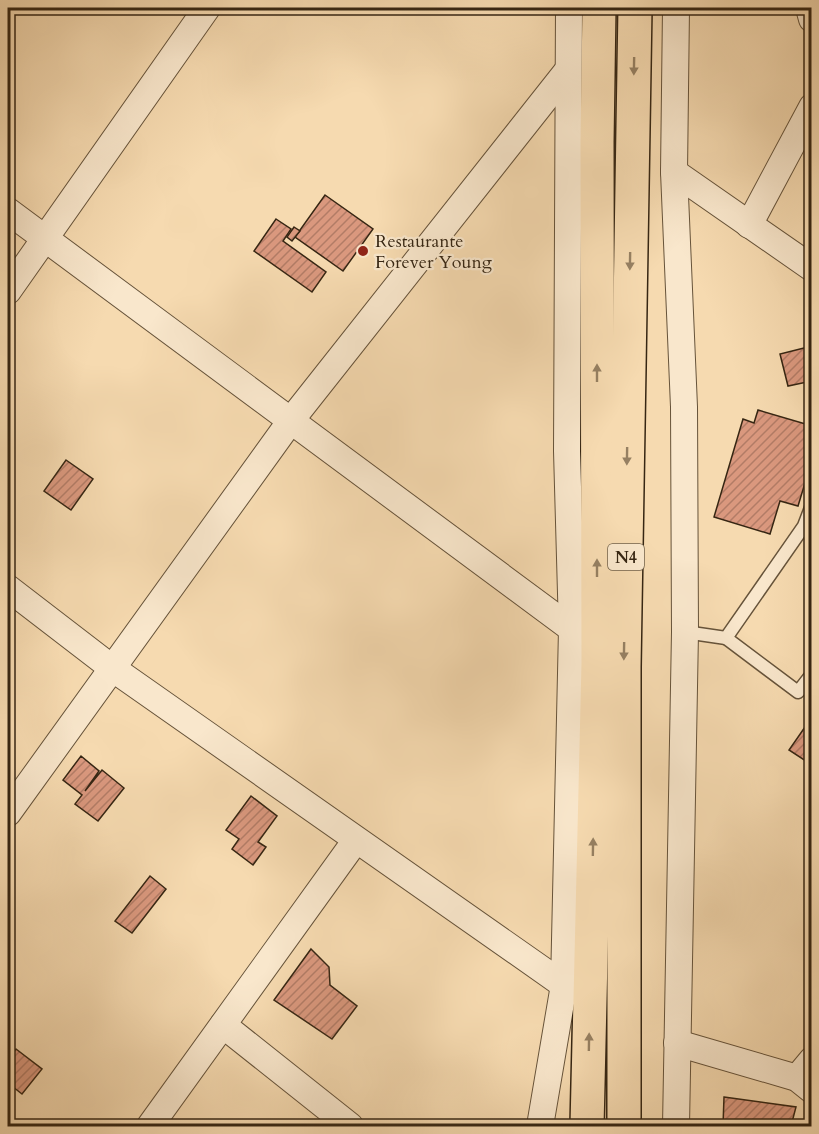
<svg xmlns="http://www.w3.org/2000/svg" width="819" height="1134" viewBox="0 0 819 1134" font-family="Cardo,serif">
<style>
.building{fill:url(#building-hatch);stroke:#362613;stroke-width:1.5}
.lines{fill:none;stroke-linecap:round;stroke-linejoin:round}
.service-casing{stroke:#66533a;stroke-width:15}
.minor-casing{stroke:#66533a;stroke-width:28}
.trunk-casing{stroke:#362613;stroke-width:36}
.service{stroke:#f9e7cc;stroke-width:12}
.minor{stroke:#f9e7cc;stroke-width:26}
.trunk{stroke:#f6dab0;stroke-width:33}
.oneway{fill:#968062}
.poi-dot{fill:#8f2418;stroke:#f9e7cc;stroke-width:2}
.labels{text-anchor:middle;stroke-width:4.5;stroke-linejoin:round;paint-order:stroke}
.shield{fill:#f9e7cc;stroke:#70604a;stroke-width:1.5}
.shield-label{font-size:16px;font-weight:bold;fill:#362613}
.poi-label{font-size:18px;fill:#362613;stroke:#f9e7cc;text-anchor:start}
</style>
<defs>
<pattern id="building-hatch" width="6" height="6" patternUnits="userSpaceOnUse" patternTransform="scale(1.5)"><rect width="6" height="6" fill="#da987e"/><path d="M-1 1l2-2M0 6l6-6M5 7l2-2" fill="none" stroke="#b27c66"/></pattern>
</defs>
<rect width="100%" height="100%" fill="#f6dab0"/>
<filter id="stains"><feTurbulence type="fractalNoise" baseFrequency=".00333" numOctaves="4"/><feColorMatrix values="0 0 0 0 .2 0 0 0 0 .09 0 0 0 0 .02 0 0 0 .5 -.17"/></filter>
<radialGradient id="worn" r=".72"><stop offset=".6" stop-color="#630" stop-opacity="0"/><stop offset="1" stop-color="#630" stop-opacity=".3"/></radialGradient>
<g class="building">
<path d="M325,195l48,34 -30,42 -48,-34z"/>
<path d="M276,219l15,10 -8,12 43,31 -14,20 -58,-41z"/>
<path d="M294,227l6,4 -8,10 -5,-4z"/>
<path d="M812,346v35l-24,5 -8,-32z"/>
<path d="M758,410l51,15 -4,13 7,2v20l-14,46 -18,-5 -10,33 -56,-17 29,-98 11,4z"/>
<path d="M66,460l27,19 -22,31 -27,-19z"/>
<path d="M812,717v48l-23,-15z"/>
<path d="M81,756l18,15 -14,20 17,-21 22,18 -26,33 -23,-17 7,-9 -19,-15z"/>
<path d="M251,796l26,20 -19,26 8,5 -13,18 -21,-16 7,-10 -13,-9z"/>
<path d="M150,876l16,13 -34,44 -17,-12z"/>
<path d="M311,949l18,18 1,18 27,21 -25,33 -58,-39z"/>
<path d="M16,1049l26,20 -20,25 -14,-11v-23z"/>
<path d="M724,1097l72,10 -5,19h-68z"/>
</g>
<g class="lines">
<g class="service-casing">
<g id="service">
<path d="M685,632l41,6 78,-112 8,-21"/>
<path d="M726,638l72,54 14,-18"/>
</g>
</g>
<g class="minor-casing">
<g id="minor">
<path d="M676,8l-2,164 10,235 1,225 -9,494"/>
<path d="M809,8l3,11"/>
<path d="M674,172l138,96"/>
<path d="M8,211l564,418"/>
<path d="M749,225l63,-118"/>
<path d="M8,291l199,-283"/>
<path d="M8,588l104,80 452,317"/>
<path d="M8,813l284,-394 276,-349"/>
<path d="M223,1025l127,101"/>
<path d="M677,1043l120,35 15,12"/>
<path d="M797,1078l15,-18"/>
<path d="M150,1126l206,-286"/>
<path d="M540,1126l24,-141 8,-356 -5,-178 2,-443"/>
</g>
</g>
<g class="trunk-casing">
<g id="trunk">
<path d="M587,1126l11,-463 -1,-521 2,-134"/>
<path d="M624,1126v-459l11,-659"/>
</g>
</g>
<use href="#service" class="service"/>
<use href="#minor" class="minor"/>
<use href="#trunk" class="trunk"/>
</g>
<defs><path id="oneway-solid" d="M-6-.8H1V-3.2L6.5 0L1 3.2V.8H-6Z" transform="scale(1.5)"/></defs>
<g class="oneway">
<use href="#oneway-solid" transform="translate(634 66) rotate(91)"/>
<use href="#oneway-solid" transform="translate(630 261) rotate(91)"/>
<use href="#oneway-solid" transform="translate(597 373) rotate(-90)"/>
<use href="#oneway-solid" transform="translate(627 456) rotate(91)"/>
<use href="#oneway-solid" transform="translate(597 568) rotate(-90)"/>
<use href="#oneway-solid" transform="translate(624 651) rotate(91)"/>
<use href="#oneway-solid" transform="translate(593 847) rotate(-89)"/>
<use href="#oneway-solid" transform="translate(589 1042) rotate(-89)"/>
</g>
<circle class="poi-dot" cx="363" cy="251" r="6"/>
<g class="labels">
<rect class="shield" x="608" y="544" width="36" height="26" rx="4.5"/>
<g class="shield-label">
<text x="626" y="563">N4</text>
</g>
<g class="poi-label">
<text x="375" y="247">Restaurante<tspan x="375" dy="21">Forever Young</tspan></text>
</g>
</g>
<rect width="819" height="1134" fill="none" stroke="#f6dab0" stroke-width="30"/>
<rect x="9" y="9" width="801" height="1116" fill="none" stroke="#362613" stroke-width="3"/>
<rect x="15" y="15" width="789" height="1104" fill="none" stroke="#362613" stroke-width="1.5"/>
<rect width="100%" height="100%" filter="url(#stains)"/>
<rect width="100%" height="100%" fill="url(#worn)"/>
</svg>
